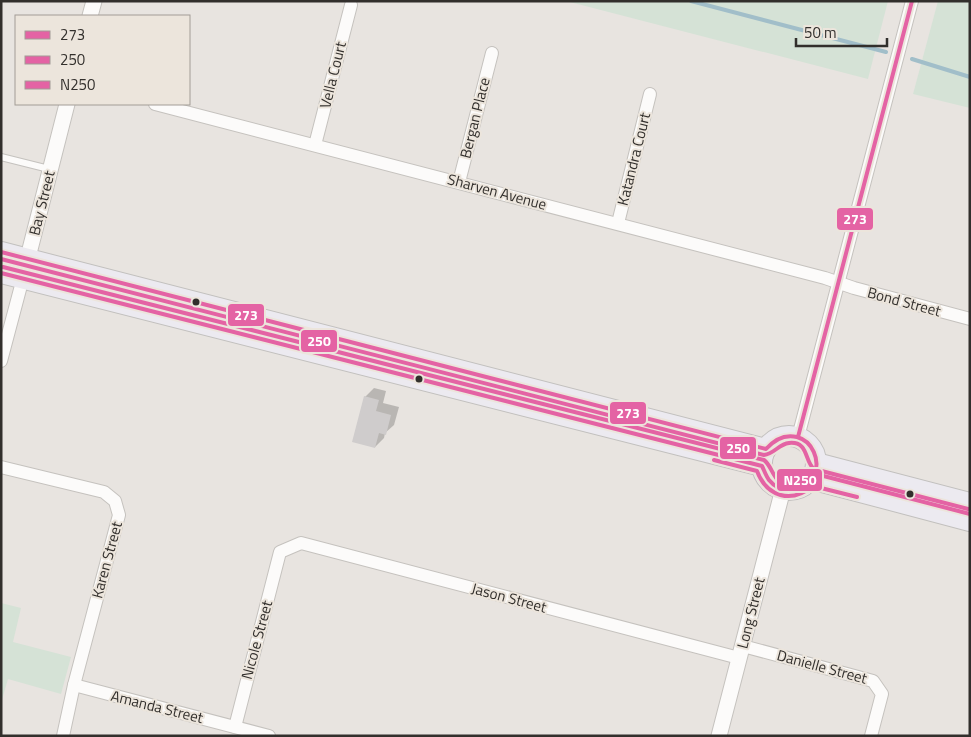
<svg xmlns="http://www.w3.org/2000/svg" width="971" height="737" viewBox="0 0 971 737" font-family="'Titillium Web',sans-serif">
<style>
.green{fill:#d5e2d6}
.shadow{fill:#0003}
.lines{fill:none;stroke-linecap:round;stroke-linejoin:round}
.stream{stroke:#a1bec9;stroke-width:4}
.building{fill:#cfcccc}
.service-casing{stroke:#c5c2be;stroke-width:8}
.minor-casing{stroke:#c5c2be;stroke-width:14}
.tertiary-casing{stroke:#c5c2be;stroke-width:17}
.trunk-casing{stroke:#c2c0be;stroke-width:22}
.service{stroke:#fcfbfa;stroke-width:6}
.minor{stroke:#fcfbfa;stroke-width:12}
.tertiary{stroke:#fcfbfa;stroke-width:15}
.trunk{stroke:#eceaf0;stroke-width:20}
.bus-1-casing{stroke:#ece5dc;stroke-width:8}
.bus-2-casing{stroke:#ece5dc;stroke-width:8}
.bus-3-casing{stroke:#ece5dc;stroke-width:8}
.bus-1{stroke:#e463a4;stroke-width:4}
.bus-2{stroke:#e463a4;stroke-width:4}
.bus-3{stroke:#e463a4;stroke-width:4}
.bus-dot{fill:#322f2c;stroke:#ece5dc;stroke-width:2}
.labels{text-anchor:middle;stroke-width:4;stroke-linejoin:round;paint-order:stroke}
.street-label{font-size:15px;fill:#322f2c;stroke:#ece5dc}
.line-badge{stroke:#ece5dc;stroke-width:2}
.badge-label{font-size:14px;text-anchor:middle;font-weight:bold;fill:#fff}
</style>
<rect width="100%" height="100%" fill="#e8e4e0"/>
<g class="green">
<path d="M566,1h322l-20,78z"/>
<path d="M938,1h32v107l-57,-14z"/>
<path d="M1,603l20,5 -8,34 58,15 -10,37 -53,-15 -7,24z"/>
</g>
<path class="shadow" d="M374,388l12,3 -3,12 16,4 -5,18 -9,8 -1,5 -9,9 -10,-50z"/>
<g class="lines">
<g class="stream">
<path d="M691,1l195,51"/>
<path d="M912,59l58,18"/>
</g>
</g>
<path class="building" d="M364,396l15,4 -3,11 15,4 -5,20 -7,-2 -4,15 -23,-6z"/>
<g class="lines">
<g class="service-casing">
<path id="service" d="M1,157l48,12"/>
</g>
<g class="minor-casing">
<g id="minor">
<path d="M155,104l670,174 29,10 116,31"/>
<path d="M315,145l36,-140"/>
<path d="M459,182l33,-129"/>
<path d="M618,223l32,-129"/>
<path d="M1,361l22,-83"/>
<path d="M798,437l114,-436"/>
<path d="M1,467l103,25 11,9 4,14 -45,170 -11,51"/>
<path d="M743,646l130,35 9,13 -11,42"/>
<path d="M74,685l195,51"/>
<path d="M235,727l45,-175 21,-9 438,115"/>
</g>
</g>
<g class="tertiary-casing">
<g id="tertiary">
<path d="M90,16l4,-15"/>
<path d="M25,269l42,-165"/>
<path d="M719,736l64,-247"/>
</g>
</g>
<g class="trunk-casing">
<g id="trunk">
<path d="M1,252l765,197"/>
<path d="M1,273l761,193"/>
<circle cx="789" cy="463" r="27"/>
<path d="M816,463l154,40"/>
<path d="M811,479l159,42"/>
</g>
</g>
<use href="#service" class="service"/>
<use href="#minor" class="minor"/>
<use href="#tertiary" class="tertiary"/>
<use href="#trunk" class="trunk"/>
<g class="bus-1-casing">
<g id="bus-1">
<path d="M1,252l765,197c8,-9 19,-15 31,-12 15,4 24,23 17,38 -8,17 -33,20 -45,5 -3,-4 -5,-10 -7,-14l-761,-193"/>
<path d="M798,437l114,-436"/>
</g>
</g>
<g class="bus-2-casing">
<g id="bus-2">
<path d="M1,259l763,196c10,-1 15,-11 25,-12 20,-2 15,18 25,26l154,40"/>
<path d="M714,460l43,11c10,26 34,33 56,15l44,11"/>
</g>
</g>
<g class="bus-3-casing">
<path id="bus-3" d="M3,267l761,193c10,7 9,29 30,23 7,-2 11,-9 18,-10l158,41"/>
</g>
<use href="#bus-1" class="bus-1"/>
<use href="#bus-2" class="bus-2"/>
<use href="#bus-3" class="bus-3"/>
</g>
<g class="bus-dot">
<circle cx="196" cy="302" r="4.5"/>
<circle cx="419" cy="379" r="4.5"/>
<circle cx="910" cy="494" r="4.5"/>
</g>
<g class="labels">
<g class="street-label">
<text transform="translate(333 75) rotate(-76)" y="5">Vella Court</text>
<text transform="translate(475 118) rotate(-76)" y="5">Bergan Place</text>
<text transform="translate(634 159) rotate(-76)" y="5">Katandra Court</text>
<text transform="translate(497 192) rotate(15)" y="5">Sharven Avenue</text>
<text transform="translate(42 203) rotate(-76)" y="5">Bay Street</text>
<text transform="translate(904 302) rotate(15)" y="5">Bond Street</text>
<text transform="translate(107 560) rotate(-75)" y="5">Karen Street</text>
<text transform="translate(509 598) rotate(15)" y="5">Jason Street</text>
<text transform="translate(751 613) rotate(-76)" y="5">Long Street</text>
<text transform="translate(257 640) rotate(-75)" y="5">Nicole Street</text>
<text transform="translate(822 667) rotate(15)" y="5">Danielle Street</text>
<text transform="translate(157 707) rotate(14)" y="5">Amanda Street</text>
</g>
</g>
<g class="line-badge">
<rect x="836" y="207" width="38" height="24" rx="5" fill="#e463a4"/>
<rect x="227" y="303" width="38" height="24" rx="5" fill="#e463a4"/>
<rect x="300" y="329" width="38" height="24" rx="5" fill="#e463a4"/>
<rect x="609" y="401" width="38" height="24" rx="5" fill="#e463a4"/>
<rect x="719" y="436" width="38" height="24" rx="5" fill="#e463a4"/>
<rect x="776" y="468" width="47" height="24" rx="5" fill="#e463a4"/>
</g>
<g class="badge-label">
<text x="855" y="224">273</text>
<text x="246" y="320">273</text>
<text x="319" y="346">250</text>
<text x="628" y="418">273</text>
<text x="738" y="453">250</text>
<text x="800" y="485">N250</text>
</g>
<rect width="971" height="737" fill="none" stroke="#322f2c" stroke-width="5"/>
<rect x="15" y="15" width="175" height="90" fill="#ece5dc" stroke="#a29c96"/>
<rect x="25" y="31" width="25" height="8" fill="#e463a4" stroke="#a29c96"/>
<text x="60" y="40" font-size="15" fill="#322f2c">273</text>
<rect x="25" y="56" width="25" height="8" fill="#e463a4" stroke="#a29c96"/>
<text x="60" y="65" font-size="15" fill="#322f2c">250</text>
<rect x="25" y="81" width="25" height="8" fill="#e463a4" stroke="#a29c96"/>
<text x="60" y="90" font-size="15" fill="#322f2c">N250</text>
<path d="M796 38v8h91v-8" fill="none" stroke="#322f2c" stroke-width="2.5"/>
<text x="804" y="38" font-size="15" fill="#322f2c" stroke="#ece5dc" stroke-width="4" paint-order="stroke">50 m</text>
</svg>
